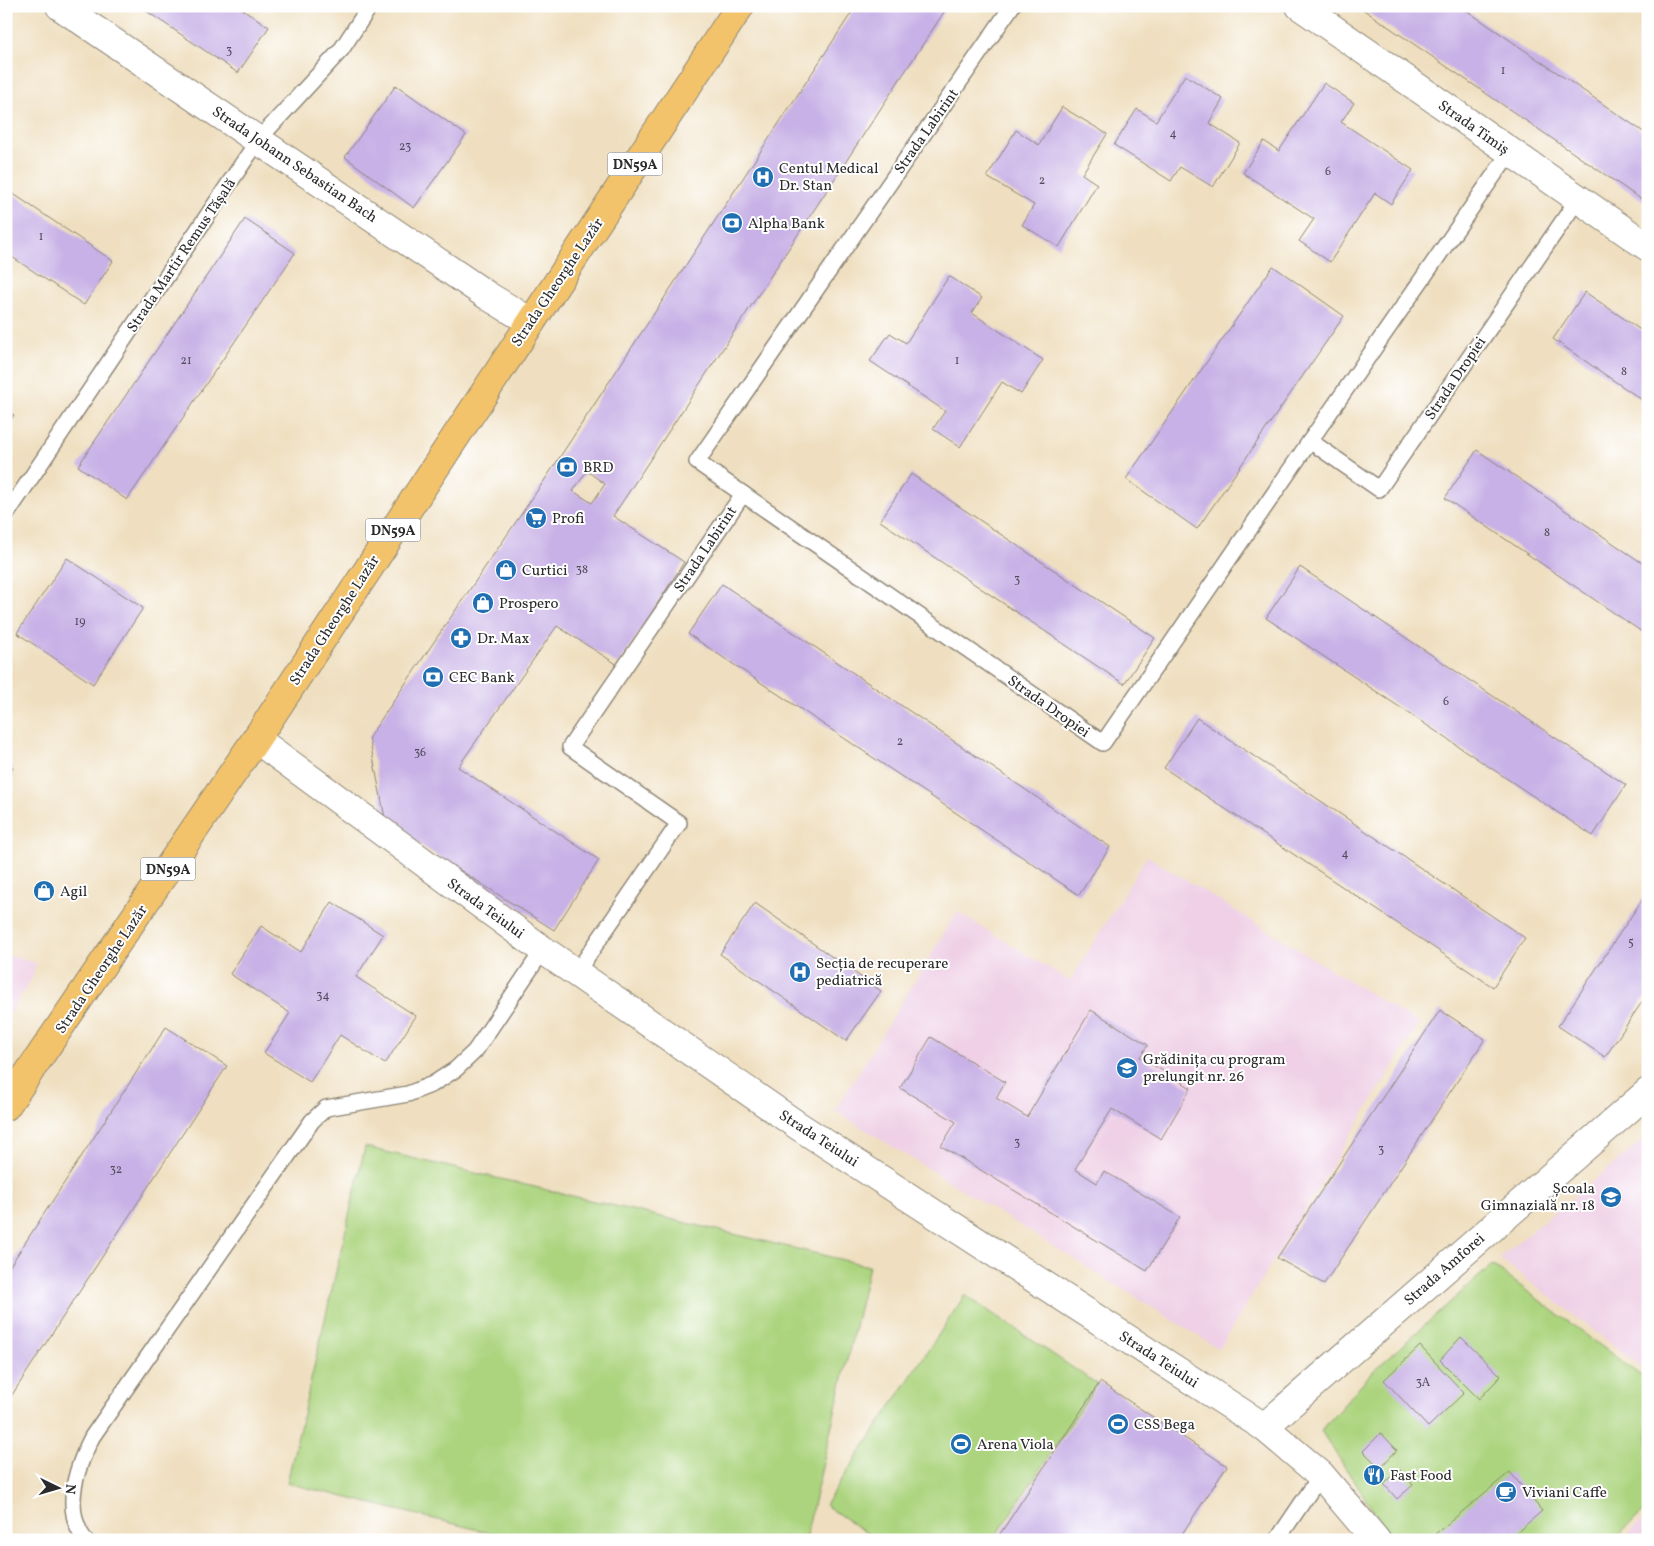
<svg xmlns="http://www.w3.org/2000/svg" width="1654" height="1546" viewBox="0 0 1654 1546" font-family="Vollkorn,serif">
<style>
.built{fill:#efd0e6}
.green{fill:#acd47e;stroke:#6c8054}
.building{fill:#c8b1e6;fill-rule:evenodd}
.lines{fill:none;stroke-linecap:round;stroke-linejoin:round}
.service-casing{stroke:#8d8576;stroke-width:18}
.minor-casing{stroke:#8d8576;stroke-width:30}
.primary-casing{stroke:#8d8576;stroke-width:30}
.service{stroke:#fff;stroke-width:15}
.minor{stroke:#fff;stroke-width:28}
.primary{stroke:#f2c36a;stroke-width:28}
.labels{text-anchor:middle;stroke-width:4;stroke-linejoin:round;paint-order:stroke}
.number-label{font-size:12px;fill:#524c5a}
.shield{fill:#fff;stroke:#6b6b6b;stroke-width:1}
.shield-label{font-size:14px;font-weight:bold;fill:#2b2b2b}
.street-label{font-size:15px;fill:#2b2b2b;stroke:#fff}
.poi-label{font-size:15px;fill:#2b2b2b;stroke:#fff;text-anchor:start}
</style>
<rect width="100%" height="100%" fill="#fff"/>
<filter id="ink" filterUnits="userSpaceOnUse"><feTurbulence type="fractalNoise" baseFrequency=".02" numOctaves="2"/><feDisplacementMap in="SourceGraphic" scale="10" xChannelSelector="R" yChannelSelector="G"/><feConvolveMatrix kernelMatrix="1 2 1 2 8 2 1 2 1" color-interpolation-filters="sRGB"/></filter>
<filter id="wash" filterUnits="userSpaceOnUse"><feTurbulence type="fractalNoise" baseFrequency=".0096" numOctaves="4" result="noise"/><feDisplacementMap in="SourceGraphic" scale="20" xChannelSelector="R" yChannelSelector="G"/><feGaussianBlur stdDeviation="1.12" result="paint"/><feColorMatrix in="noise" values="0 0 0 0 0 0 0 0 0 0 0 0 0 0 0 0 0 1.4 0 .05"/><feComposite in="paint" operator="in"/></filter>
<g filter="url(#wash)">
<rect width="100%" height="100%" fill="#efdfc0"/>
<g class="built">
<path d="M1147,856l272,168 -200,325 -384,-238 122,-199 113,69z"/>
<path d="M6,955l30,8 -4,15 -26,41z"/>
<path d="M1648,1136v236l-149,-114z"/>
<path d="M1648,1515v25h-25z"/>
</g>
<g class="green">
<path d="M365,1147l504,119 -64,274h-285l-233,-57z"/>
<path d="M1492,1265l156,116v126l-34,33h-221l-72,-109 49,-57z"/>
<path d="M965,1295l132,89 -104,156h-116l-52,-35z"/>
</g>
<g id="blocks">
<g class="building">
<path d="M139,6h99l31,21 -31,46z"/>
<path d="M856,6h92l-335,510 71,46 -66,103 -61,-39 -99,141 141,93 -45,70 -168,-107 -17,-86 179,-262zM587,471l18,13 -13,19 -19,-12z"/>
<path d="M1358,6h102l188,129v69z"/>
<path d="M1185,75l38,24 -14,24 31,20 -27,44 -33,-20 -9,14 -57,-36 23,-36 19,12z"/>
<path d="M1324,83l30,20 -13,19 72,48 -22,34 -16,-11 -45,69 -31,-21 15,-22 -71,-46 21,-32 15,10z"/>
<path d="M396,85l70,50 -52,73 -69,-51z"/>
<path d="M1062,107l45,27 -25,40 15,10 -38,63 -37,-22 12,-20 -47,-28 29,-47 23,15z"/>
<path d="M6,189l107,72 -29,44 -78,-52z"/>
<path d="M245,219l50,34 -168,247 -49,-34z"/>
<path d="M1273,266l71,50 -147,213 -71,-50z"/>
<path d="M949,276l33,22 -10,15 71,47 -22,34 -19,-12 -42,65 -27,-18 12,-18 -75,-50 20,-28 16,10z"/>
<path d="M1585,292l63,43v69l-95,-65z"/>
<path d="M6,410l8,5 -8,12z"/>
<path d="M1477,450l171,117v69l-203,-138z"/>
<path d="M911,474l244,164 -31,46 -244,-163z"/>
<path d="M67,558l76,50 -50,76 -76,-51z"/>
<path d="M1300,567l326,218 -33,51 -327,-218z"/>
<path d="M722,584l388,263 -31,48 -391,-261z"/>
<path d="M1197,718l328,220 -32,49 -329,-219z"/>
<path d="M6,764l7,3 -7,18z"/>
<path d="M1648,891v102l-43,64 -47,-31z"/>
<path d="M332,902l51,33 -27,42 60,39 -31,48 -45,-29 -30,47 -46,-29 26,-40 -60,-39 31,-48 40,26z"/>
<path d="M755,903l126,88 -35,50 -126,-87z"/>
<path d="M1091,1010l57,35 -8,12 51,31 -30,51 -49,-30 -37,60 22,14 7,-12 76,46 -33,54 -206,-125 15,-24 -56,-34 31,-51 74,45 -9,16 31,19z"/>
<path d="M1440,1010l45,29 -161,245 -47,-26z"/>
<path d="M166,1027l61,39 -221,338v-132z"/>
<path d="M1461,1337l40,39 -22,23 -39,-39z"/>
<path d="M1420,1346l44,47 -36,34 -44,-47z"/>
<path d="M1100,1382l127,84 -49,74h-182z"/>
<path d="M1381,1433l16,17 -17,18 -17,-17z"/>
<path d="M1400,1470l13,15 -16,14 -13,-15z"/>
<path d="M1510,1472l32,39 -34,29h-80z"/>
</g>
</g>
</g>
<g filter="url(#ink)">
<use href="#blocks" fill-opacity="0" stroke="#8d8576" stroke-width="1"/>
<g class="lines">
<g class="service-casing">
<g id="service">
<path d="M1510,152l-200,289 69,48 199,-290"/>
<path d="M743,494l360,249 207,-302"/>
<path d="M6,515l253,-376 82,-89 29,-44"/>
<path d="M576,973l103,-150 -109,-76 173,-253 -46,-32 315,-456"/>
<path d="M85,1540c-23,-31 -9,-72 7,-103l220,-316 14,-13 82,-14 25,-10 23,-15 19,-18 68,-101"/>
<path d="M1277,1540l44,-65"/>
</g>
</g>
<g class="minor-casing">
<g id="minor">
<path d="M60,6l428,290 43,26"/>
<path d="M1300,6l348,241"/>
<path d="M256,739l287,211 257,177 464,300 57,48 55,65"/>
<path d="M1264,1427l384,-335"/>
</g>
</g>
<g class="primary-casing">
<path id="primary" d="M6,1106l250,-367 484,-733"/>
</g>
<use href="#service" class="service"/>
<use href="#minor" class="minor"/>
<use href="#primary" class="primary"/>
</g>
</g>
<defs>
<g id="hospital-disc" transform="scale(1.125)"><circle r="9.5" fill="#1f6fb2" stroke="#fff"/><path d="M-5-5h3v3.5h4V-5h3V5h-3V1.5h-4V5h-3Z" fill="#fff"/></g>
<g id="bank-disc" transform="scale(1.125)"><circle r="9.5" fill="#1f6fb2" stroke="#fff"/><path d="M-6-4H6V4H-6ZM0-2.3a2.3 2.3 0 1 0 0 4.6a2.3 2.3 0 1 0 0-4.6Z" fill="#fff"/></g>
<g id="supermarket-disc" transform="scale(1.125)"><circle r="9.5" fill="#1f6fb2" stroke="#fff"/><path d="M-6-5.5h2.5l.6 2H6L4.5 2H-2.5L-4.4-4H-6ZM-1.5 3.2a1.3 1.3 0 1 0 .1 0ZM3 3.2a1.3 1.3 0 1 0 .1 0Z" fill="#fff"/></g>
<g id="shop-disc" transform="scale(1.125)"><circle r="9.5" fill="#1f6fb2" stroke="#fff"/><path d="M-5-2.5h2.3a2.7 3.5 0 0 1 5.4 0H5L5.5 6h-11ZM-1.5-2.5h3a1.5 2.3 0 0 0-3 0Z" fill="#fff"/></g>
<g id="pharmacy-disc" transform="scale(1.125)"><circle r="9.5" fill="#1f6fb2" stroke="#fff"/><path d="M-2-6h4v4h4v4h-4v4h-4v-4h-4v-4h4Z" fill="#fff"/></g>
<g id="school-disc" transform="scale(1.125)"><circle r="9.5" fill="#1f6fb2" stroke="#fff"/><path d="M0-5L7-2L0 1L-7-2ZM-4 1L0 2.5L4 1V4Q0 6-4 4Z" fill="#fff"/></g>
<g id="stadium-disc" transform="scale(1.125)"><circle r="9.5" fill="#1f6fb2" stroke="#fff"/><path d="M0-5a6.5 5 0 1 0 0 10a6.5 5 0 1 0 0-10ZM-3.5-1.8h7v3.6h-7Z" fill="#fff"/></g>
<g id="restaurant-disc" transform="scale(1.125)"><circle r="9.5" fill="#1f6fb2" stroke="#fff"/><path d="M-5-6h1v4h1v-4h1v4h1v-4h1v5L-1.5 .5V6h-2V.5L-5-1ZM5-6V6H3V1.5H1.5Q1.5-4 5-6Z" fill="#fff"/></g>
<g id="cafe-disc" transform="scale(1.125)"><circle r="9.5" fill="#1f6fb2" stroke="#fff"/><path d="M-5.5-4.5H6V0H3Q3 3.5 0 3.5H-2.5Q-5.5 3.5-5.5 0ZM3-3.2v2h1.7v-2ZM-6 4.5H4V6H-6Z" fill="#fff"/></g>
</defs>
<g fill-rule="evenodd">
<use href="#hospital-disc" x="763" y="177"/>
<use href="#bank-disc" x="732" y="223"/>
<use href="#bank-disc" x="567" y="467"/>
<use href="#supermarket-disc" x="536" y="518"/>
<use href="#shop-disc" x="506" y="570"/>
<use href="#shop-disc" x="483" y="603"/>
<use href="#pharmacy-disc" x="461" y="638"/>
<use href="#bank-disc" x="433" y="677"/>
<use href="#shop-disc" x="44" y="891"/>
<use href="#hospital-disc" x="800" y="972"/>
<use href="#school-disc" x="1127" y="1068"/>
<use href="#school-disc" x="1611" y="1197"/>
<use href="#stadium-disc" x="1118" y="1424"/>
<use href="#stadium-disc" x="961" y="1444"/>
<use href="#restaurant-disc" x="1374" y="1475"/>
<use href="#cafe-disc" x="1506" y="1492"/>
</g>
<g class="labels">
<g class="number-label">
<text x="229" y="54">3</text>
<text x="1503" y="74">1</text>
<text x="1173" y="137">4</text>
<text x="405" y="150">23</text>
<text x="1328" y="175">6</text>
<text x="1042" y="184">2</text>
<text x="41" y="240">1</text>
<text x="186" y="364">21</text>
<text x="957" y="364">1</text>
<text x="1624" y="375">8</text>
<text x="1547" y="536">8</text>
<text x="582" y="573">38</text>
<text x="1017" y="583">3</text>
<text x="80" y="625">19</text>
<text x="1446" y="705">6</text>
<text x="900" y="745">2</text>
<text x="420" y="756">36</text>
<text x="1345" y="857">4</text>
<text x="1631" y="946">5</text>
<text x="323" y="999">34</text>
<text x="1017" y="1146">3</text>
<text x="1381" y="1153">3</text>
<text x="116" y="1173">32</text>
<text x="1423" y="1386">3A</text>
</g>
<g class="shield">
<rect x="607.5" y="152.5" width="55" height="23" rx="4"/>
<rect x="365.5" y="518.5" width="55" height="23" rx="4"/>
<rect x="140.5" y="857.5" width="55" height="23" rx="4"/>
</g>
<g class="shield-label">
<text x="635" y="169">DN59A</text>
<text x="393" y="535">DN59A</text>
<text x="168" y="874">DN59A</text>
</g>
<g class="street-label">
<text transform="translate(1474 127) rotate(35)" y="5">Strada Timiș</text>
<text transform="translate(926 131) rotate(-55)" y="5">Strada Labirint</text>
<text transform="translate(295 164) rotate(34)" y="5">Strada Johann Sebastian Bach</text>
<text transform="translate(181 255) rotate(-56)" y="5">Strada Martir Remus Tășală</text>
<text transform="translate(557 282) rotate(-56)" y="5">Strada Gheorghe Lazăr</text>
<text transform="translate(1455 378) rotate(-56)" y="5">Strada Dropiei</text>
<text transform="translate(705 549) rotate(-56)" y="5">Strada Labirint</text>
<text transform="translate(334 620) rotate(-57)" y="5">Strada Gheorghe Lazăr</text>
<text transform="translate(1049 706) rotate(35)" y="5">Strada Dropiei</text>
<text transform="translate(486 908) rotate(36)" y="5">Strada Teiului</text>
<text transform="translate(101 969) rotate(-56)" y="5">Strada Gheorghe Lazăr</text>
<text transform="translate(819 1138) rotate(33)" y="5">Strada Teiului</text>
<text transform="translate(1444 1269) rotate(-41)" y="5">Strada Amforei</text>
<text transform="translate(1159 1359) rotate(33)" y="5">Strada Teiului</text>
</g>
<g class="poi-label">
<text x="779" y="173">Centul Medical<tspan x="779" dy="17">Dr. Stan</tspan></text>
<text x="748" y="228">Alpha Bank</text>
<text x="583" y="472">BRD</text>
<text x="552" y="523">Profi</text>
<text x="522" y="575">Curtici</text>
<text x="499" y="608">Prospero</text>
<text x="477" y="643">Dr. Max</text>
<text x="449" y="682">CEC Bank</text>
<text x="60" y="896">Agil</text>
<text x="816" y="968">Secția de recuperare<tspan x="816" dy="17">pediatrică</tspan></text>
<text x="1143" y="1064">Grădinița cu program<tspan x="1143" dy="17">prelungit nr. 26</tspan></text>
<text x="1595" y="1193" text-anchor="end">Școala<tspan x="1595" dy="17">Gimnazială nr. 18</tspan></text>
<text x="1134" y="1429">CSS Bega</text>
<text x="977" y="1449">Arena Viola</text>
<text x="1390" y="1480">Fast Food</text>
<text x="1522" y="1497">Viviani Caffe</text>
</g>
</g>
<rect width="1654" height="1546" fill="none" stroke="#fff" stroke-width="25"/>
<g transform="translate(58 1488) rotate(95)" stroke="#ffffff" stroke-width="4" paint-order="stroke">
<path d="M0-4L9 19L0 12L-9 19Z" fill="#2b2b2b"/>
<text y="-8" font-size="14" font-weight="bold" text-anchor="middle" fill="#2b2b2b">N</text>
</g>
</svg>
